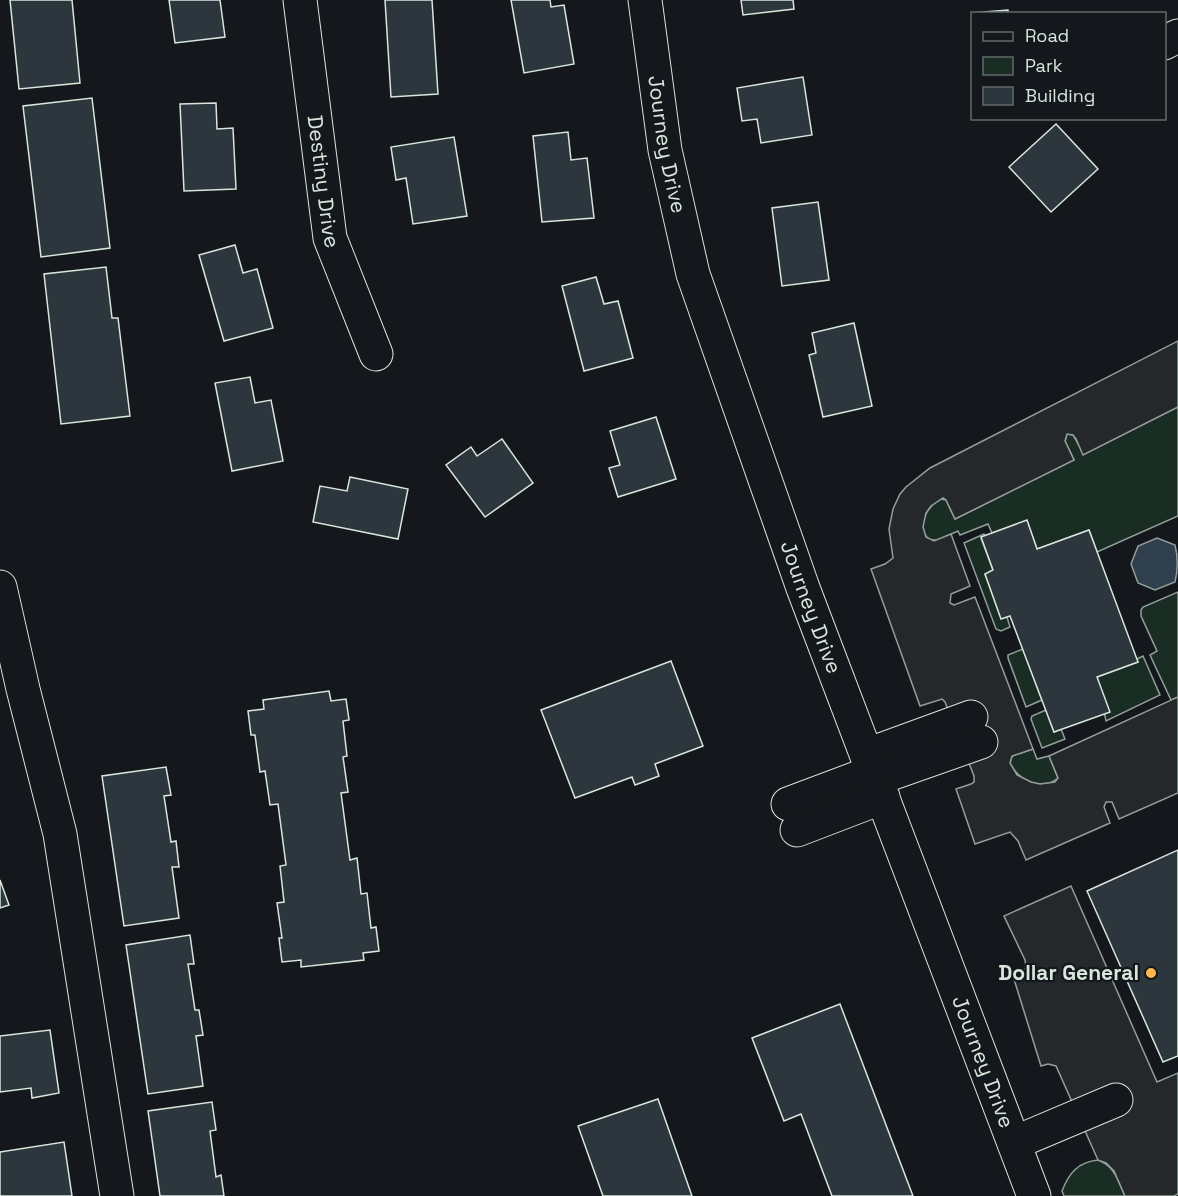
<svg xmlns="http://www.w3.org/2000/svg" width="1178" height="1196" viewBox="0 0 1178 1196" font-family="'Space Grotesk',sans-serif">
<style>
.green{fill:#1a2d24;stroke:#939e99;stroke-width:1.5}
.parking{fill:#24282b;stroke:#939e99;stroke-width:1.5}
.water{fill:#2f3f4d;stroke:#939e99;stroke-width:1.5}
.building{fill:#2c363c;stroke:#d8e6dc;stroke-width:1.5}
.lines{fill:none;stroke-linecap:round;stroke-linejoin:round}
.minor-casing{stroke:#d8e6dc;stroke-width:35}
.minor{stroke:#14181c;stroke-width:33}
.poi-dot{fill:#ffb74d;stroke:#14181c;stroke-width:2}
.labels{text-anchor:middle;stroke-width:4.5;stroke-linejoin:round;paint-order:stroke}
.street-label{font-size:21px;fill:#d8e6dc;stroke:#14181c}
.poi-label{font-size:21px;font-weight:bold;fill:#d8e6dc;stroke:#14181c;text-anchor:end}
</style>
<rect width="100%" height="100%" fill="#14181c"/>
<g class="green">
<path d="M1178,407v109l-81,36 -8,-22 -52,19 -10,-28 -35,12 -4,-9 -28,11 -2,-4 -20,9h-9c-13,-14 -3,-32 11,-41l6,1 9,19 119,-59 -9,-19 2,-7 6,1 11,19z"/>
<path d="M984,534l1,2 -4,2 12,32 -8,4 16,44 6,-1 3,10 -9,4 -5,-2 -32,-86z"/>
<path d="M1178,592v105l-7,3 -21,-45 7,-4 -16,-35v-6l2,-3z"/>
<path d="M1023,649l19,51 -16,7 -18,-49v-3z"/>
<path d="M1143,656l17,39 -54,26 -9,-44 41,-15 -1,-3z"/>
<path d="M1046,710l8,22 7,-3 4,10 -23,9 -11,-29 1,-3z"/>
<path d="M1033,749l4,10 12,-3 9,22c-16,14 -40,2 -48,-15l2,-7z"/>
<path d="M1098,1160c17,6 20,21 27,36h-61l-2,-5c7,-18 16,-29 36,-31z"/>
</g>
<g class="parking">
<path d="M1178,341v66l-95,48 -7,-16 -3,-4 -6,-1 -2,7 9,19 -119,59 -9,-19 -3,-2 -12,8 -5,7 -3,14 3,10 8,4 17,-7 19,52 -19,8 -1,9 4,2 21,-8 58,152 -21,7 -2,7 7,12 14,7 9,2 15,-2 3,-4 -9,-22 129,-59v96l-59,26 -7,-17h-6l-2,5 6,16 -84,37 -8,-19 -8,-9 -35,12 -19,-55 15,-5 3,-2v-6l-29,-74 -3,-3 -22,7 -49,-137 14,-5 8,-6 -4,-29 4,-20 7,-15 6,-7 24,-19z"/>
<path d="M1071,886l86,196 21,-9v121l-4,2h-49l-11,-25 -8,-8 -8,-3 -42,-94 -8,-2 -7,2 -28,-90 13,-8 -1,-8 -21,-44z"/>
</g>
<path class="water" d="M1157,538l18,7c3,11 3,26 0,37l-20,8 -17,-7 -7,-19 7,-18z"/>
<g class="building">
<path d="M10,0h62l8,83 -61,6z"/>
<path d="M169,0h51l5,37 -50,6z"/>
<path d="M385,0h47l6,94 -47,3z"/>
<path d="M511,0h39l1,7 13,-2 10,59 -50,9z"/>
<path d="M741,0h52l1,9 -51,6z"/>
<path d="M1008,10v4h-36v8v-9z"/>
<path d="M803,77l9,58 -51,8 -4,-24 -15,2 -5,-33z"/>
<path d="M92,98l18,150 -69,9 -18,-151z"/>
<path d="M216,103l1,26 16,-1 3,61 -52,2 -4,-87z"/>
<path d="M1056,124l42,45 -47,43 -42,-45z"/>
<path d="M568,132l3,28 16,-2 7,60 -52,4 -9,-86z"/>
<path d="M454,137l13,79 -54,8 -7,-46 -10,2 -5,-33z"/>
<path d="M818,202l11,78 -47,6 -10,-78z"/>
<path d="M235,245l8,28 14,-4 16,59 -49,13 -25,-86z"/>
<path d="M106,267l6,51h6l12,98 -69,8 -17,-150z"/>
<path d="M596,277l8,27 14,-3 15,57 -49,13 -22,-85z"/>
<path d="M854,323l18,83 -49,11 -14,-62 7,-2 -4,-20z"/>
<path d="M250,377l5,26 16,-3 12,61 -51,10 -17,-88z"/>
<path d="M656,417l20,62 -58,18 -9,-29 11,-3 -10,-34z"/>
<path d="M502,439l31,44 -48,34 -39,-52 25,-18 6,9z"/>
<path d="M350,477l58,12 -10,50 -85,-17 7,-36 27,5z"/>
<path d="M1027,520l10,29 52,-19 49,132 -41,15 13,35 -56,20 -44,-116 -9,3 -16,-45 8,-4 -12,-33z"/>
<path d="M671,661l32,85 -48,18 4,12 -24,9 -3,-8 -57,21 -34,-88z"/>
<path d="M329,691l2,10 15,-2 3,21 -6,1 4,35 -4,1 5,35 -7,1 9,67 7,-2 4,36 6,-1 4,35 5,-1 3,24 -16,2 1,7 -63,7v-7l-19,2 -3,-24h3l-5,-35 7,-1 -4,-36 6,-1 -8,-61 -8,1 -5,-34 -5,1 -5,-37h-4l-3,-24 16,-2 -1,-9z"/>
<path d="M166,767l5,28 -7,1 7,46 5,-1 3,26h-7l7,51 -55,8 -22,-150z"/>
<path d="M1178,850v206l-15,6 -76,-171z"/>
<path d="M0,880l9,25 -9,3z"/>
<path d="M190,935l4,29h-6l7,46h4l4,25 -7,1 7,50 -55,8 -22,-149z"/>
<path d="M840,1004l73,192h-81l-31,-82 -17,7 -32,-83z"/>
<path d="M50,1030l9,63 -27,5 -1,-10 -31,4v-56z"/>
<path d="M658,1099l34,97h-89l-25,-70z"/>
<path d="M212,1102l4,28 -6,1 6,46 5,-2 3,21h-64l-12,-85z"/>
<path d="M64,1142l8,54h-72v-44z"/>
</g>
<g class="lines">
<g class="minor-casing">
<g id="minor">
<path id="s1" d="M300,0l30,238 46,116"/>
<path id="s2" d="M645,0l20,150 28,124 110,314 231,608"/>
<path d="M1164,43l14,-7"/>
<path d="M0,587l23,102 37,145 57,362"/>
<path d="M867,755l104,-38"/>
<path d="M876,779l105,-37"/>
<path d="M788,804l85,-32"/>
<path d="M797,830l86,-33"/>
<path d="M1014,1143l102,-43"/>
</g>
</g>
<use href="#minor" class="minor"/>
</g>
<circle class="poi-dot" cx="1151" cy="973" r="6"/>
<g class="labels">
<g class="street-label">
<text dy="7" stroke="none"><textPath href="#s2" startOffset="146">Journey Drive</textPath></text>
<text dy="7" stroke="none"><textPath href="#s1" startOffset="183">Destiny Drive</textPath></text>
<text dy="7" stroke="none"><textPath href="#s2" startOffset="632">Journey Drive</textPath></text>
<text dy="7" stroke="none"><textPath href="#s2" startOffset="1118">Journey Drive</textPath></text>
</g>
<g class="poi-label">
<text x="1139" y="980">Dollar General</text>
</g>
</g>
<rect x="971" y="12" width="195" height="108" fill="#14181c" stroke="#626a69" stroke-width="1.5"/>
<rect x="983" y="32" width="30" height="9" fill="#14181c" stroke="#626a69" stroke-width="1.5"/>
<text x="1025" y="42" font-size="18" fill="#d8e6dc">Road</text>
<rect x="983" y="57" width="30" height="18" fill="#1a2d24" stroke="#626a69" stroke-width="1.5"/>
<text x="1025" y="72" font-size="18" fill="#d8e6dc">Park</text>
<rect x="983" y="87" width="30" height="18" fill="#2c363c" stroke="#626a69" stroke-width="1.5"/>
<text x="1025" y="102" font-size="18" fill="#d8e6dc">Building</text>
</svg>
